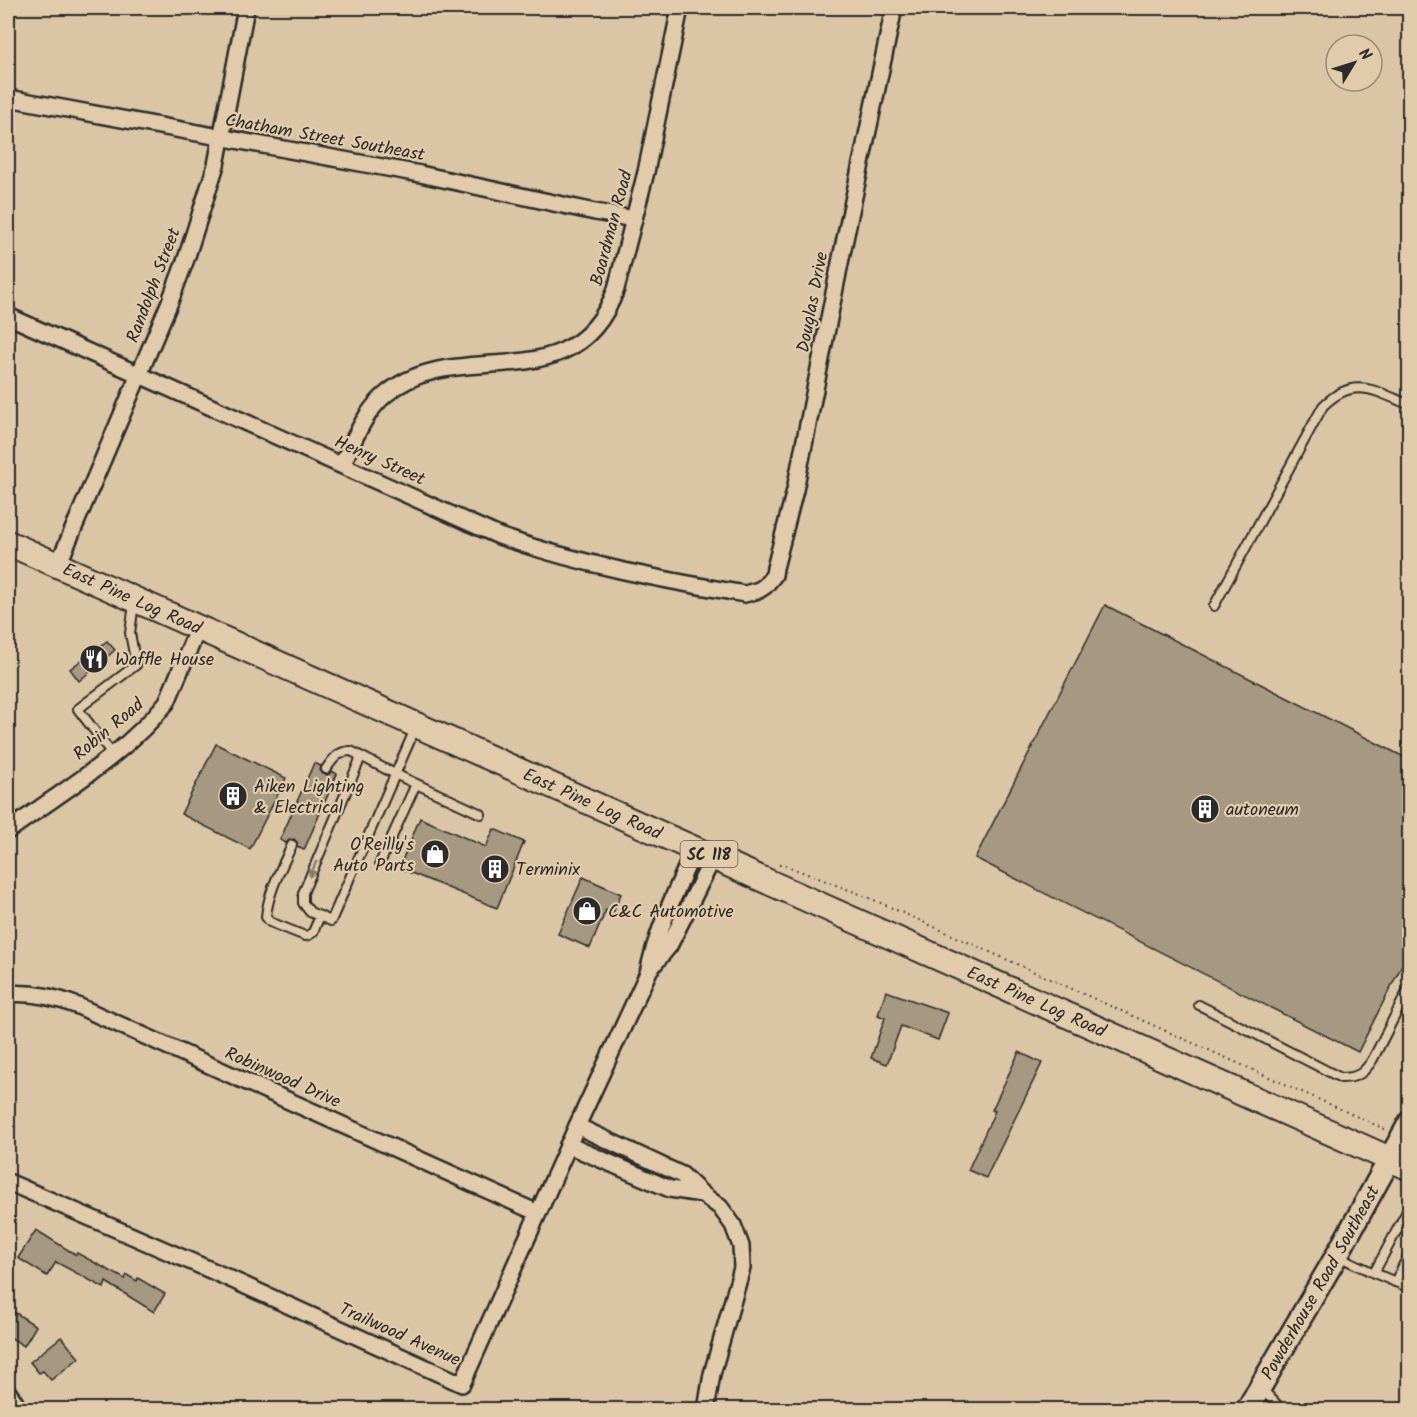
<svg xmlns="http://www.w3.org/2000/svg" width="1417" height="1417" viewBox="0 0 1417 1417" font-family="Kalam,sans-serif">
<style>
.building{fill:#a69881;stroke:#2b2b2b;stroke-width:1.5}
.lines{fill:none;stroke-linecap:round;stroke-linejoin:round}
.lane-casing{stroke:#2b2b2b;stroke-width:12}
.street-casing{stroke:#2b2b2b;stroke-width:20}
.secondary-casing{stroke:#2b2b2b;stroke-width:26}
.primary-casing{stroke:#2b2b2b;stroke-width:28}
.path{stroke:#2b2b2b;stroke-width:2;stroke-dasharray:1.5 4.5;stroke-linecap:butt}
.lane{stroke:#e1cbaa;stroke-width:8}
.street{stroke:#e1cbaa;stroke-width:15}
.secondary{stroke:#e1cbaa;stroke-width:21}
.primary{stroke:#e1cbaa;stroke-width:24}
.oneway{fill:#867b6a}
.labels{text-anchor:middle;stroke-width:4.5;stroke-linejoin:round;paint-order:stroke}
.shield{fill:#e1cbaa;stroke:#625b51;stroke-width:1.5}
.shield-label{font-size:16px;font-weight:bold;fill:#2b2b2b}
.street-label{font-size:18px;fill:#2b2b2b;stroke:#e1cbaa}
.poi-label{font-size:18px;fill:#2b2b2b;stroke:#e1cbaa;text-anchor:start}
</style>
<rect width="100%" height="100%" fill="#dac5a5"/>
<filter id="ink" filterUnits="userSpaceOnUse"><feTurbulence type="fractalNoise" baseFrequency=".0167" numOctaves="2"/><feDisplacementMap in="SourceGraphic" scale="12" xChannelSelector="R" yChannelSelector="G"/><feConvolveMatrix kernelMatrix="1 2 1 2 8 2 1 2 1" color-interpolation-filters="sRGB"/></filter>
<g filter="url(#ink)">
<g class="building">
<path d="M1105,605l305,155v189l-52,103 -383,-194z"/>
<path d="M107,641l8,9 -36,31 -9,-12z"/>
<path d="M216,744l70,34 -36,71 -69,-35z"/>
<path d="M314,763l7,3 -1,5 3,3 5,1 4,-4 5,3 -33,76 -7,-3v-5l-3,-3 -5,1 -3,3 -6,-3z"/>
<path d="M420,818l66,29 8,-18 30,13 -27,66 -98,-40z"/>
<path d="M583,877l38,17 -8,19 -7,-3 -16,38 -32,-14z"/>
<path d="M886,991l62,22 -10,27 -37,-14 -14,38 -16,-6 14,-40 -7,-3z"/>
<path d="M1019,1052l23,11 -56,115 -18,-8 27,-59 -3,-1z"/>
<path d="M36,1230l40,25 1,-2 48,26 2,-4 10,6 1,-3 27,16 -11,18 -48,-30 -2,6 -48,-26 -9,14 -29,-18z"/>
<path d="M8,1308l28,18 -12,20 -16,-10z"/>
<path d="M61,1337l18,21 -28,22 -8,-9 -4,2 -9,-11z"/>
</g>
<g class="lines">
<g class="lane-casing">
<g id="lane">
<path d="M1214,606l109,-200c31,-31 52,-15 87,-1"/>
<path d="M113,755l-35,-46 58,-44 -6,-32 4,-30"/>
<path d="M361,757l-58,136v10l7,9 21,9 84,-192"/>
<path d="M326,769c7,-10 12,-18 25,-18l44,23 86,40"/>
<path d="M292,845c-10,22 -24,47 -26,72l4,5 35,14 4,-1 4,-3 7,-16"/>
<path d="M380,863l36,-79"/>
<path d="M1199,1005l142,73c17,0 23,-5 32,-19l37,-73"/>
<path d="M1338,1256l36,17 32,-60 4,1"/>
<path d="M1374,1273l36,15"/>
<path d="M1395,1282l13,-26"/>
<path d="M1262,1389l20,21"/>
</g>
</g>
<g class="street-casing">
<g id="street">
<path d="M8,98l412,76 175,38 39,7"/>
<path d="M8,316l491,220c80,28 163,44 246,58l14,-4 6,-4 9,-11 1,-7 20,-78 46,-232 53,-250"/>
<path d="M342,465c12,-25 22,-52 43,-70 71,-62 189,11 231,-106l30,-117 34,-164"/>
<path d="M58,565l111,-261 17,-45 30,-94 30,-157"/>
<path d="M8,831c54,-40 117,-76 159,-129l31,-74"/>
<path d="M651,968l18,-22 45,-90"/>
<path d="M8,994c25,-2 47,3 70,12l460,207"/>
<path d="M577,1126l105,49 20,19"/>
<path d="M568,1145l102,44 32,5 18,13 13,18 8,21 1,22 -30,106 -6,36"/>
<path d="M8,1182l207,90 247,112 115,-258 71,-153c9,-44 29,-84 47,-125"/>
<path d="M8,1392l12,18"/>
</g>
</g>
<g class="secondary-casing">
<g id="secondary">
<path id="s1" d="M1247,1410l90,-155 73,-133"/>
</g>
</g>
<g class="primary-casing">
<g id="primary">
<path id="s2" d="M8,543l1402,625"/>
</g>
</g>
<path class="path" d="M779,865h5l81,31 522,234"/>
<use href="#lane" class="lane"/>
<use href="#street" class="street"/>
<use href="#secondary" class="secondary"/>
<use href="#primary" class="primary"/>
</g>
<defs><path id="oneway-solid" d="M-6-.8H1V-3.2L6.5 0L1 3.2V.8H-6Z" transform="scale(1.5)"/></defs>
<use class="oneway" href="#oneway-solid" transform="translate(313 869) rotate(114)"/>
</g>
<defs>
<g id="restaurant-disc" transform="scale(1.5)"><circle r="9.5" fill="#2b2b2b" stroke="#e1cbaa"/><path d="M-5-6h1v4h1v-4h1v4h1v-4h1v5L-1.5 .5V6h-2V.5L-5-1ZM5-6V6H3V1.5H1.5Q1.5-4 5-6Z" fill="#fff"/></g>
<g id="building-disc" transform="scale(1.5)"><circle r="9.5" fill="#2b2b2b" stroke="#e1cbaa"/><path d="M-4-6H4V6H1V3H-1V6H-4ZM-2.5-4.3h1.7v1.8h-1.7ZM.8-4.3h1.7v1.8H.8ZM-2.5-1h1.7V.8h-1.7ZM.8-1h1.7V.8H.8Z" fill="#fff"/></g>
<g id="shop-disc" transform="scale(1.5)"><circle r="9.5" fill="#2b2b2b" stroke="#e1cbaa"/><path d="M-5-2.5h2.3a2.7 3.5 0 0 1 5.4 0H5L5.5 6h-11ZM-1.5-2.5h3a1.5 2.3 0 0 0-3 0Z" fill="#fff"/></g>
</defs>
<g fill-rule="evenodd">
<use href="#restaurant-disc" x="94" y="659"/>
<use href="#building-disc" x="233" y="796"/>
<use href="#building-disc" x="1205" y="809"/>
<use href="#shop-disc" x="435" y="854"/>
<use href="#building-disc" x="495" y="869"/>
<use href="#shop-disc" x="587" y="911"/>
</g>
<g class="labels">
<rect class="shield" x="680.5" y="841" width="57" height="26" rx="4.5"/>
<g class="shield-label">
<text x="709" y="860">SC 118</text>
</g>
<g class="street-label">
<text transform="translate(325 137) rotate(10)" y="6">Chatham Street Southeast</text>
<text transform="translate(611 228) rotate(-75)" y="6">Boardman Road</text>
<text transform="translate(153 285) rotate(-69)" y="6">Randolph Street</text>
<text transform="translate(812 302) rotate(-79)" y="6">Douglas Drive</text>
<text transform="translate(380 460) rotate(24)" y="6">Henry Street</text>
<text dy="6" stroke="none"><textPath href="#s2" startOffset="136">East Pine Log Road</textPath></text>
<text transform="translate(108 729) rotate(-40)" y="6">Robin Road</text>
<text dy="6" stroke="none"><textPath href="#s2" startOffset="640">East Pine Log Road</textPath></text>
<text dy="6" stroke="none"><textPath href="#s2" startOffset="1126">East Pine Log Road</textPath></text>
<text transform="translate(283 1077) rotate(24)" y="6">Robinwood Drive</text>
<text dy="6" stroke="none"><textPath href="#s1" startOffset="147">Powderhouse Road Southeast</textPath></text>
<text transform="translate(400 1334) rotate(24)" y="6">Trailwood Avenue</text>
</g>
<g class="poi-label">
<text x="115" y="665">Waffle House</text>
<text x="254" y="792">Aiken Lighting<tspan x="254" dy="21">&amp; Electrical</tspan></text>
<text x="1226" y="815">autoneum</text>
<text x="414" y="850" text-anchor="end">O'Reilly's<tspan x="414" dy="21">Auto Parts</tspan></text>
<text x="516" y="875">Terminix</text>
<text x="608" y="917">C&amp;C Automotive</text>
</g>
</g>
<rect width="1417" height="1417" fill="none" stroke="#e1cbaa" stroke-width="30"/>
<rect x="15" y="15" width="1387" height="1387" fill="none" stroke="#2b2b2b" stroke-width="2" filter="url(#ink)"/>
<g transform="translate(1354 63) rotate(52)"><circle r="28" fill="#e1cbaa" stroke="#988b77" stroke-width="1.5"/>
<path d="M0-4.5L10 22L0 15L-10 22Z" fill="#2b2b2b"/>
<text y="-9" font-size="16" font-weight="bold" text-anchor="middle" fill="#2b2b2b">N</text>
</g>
</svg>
